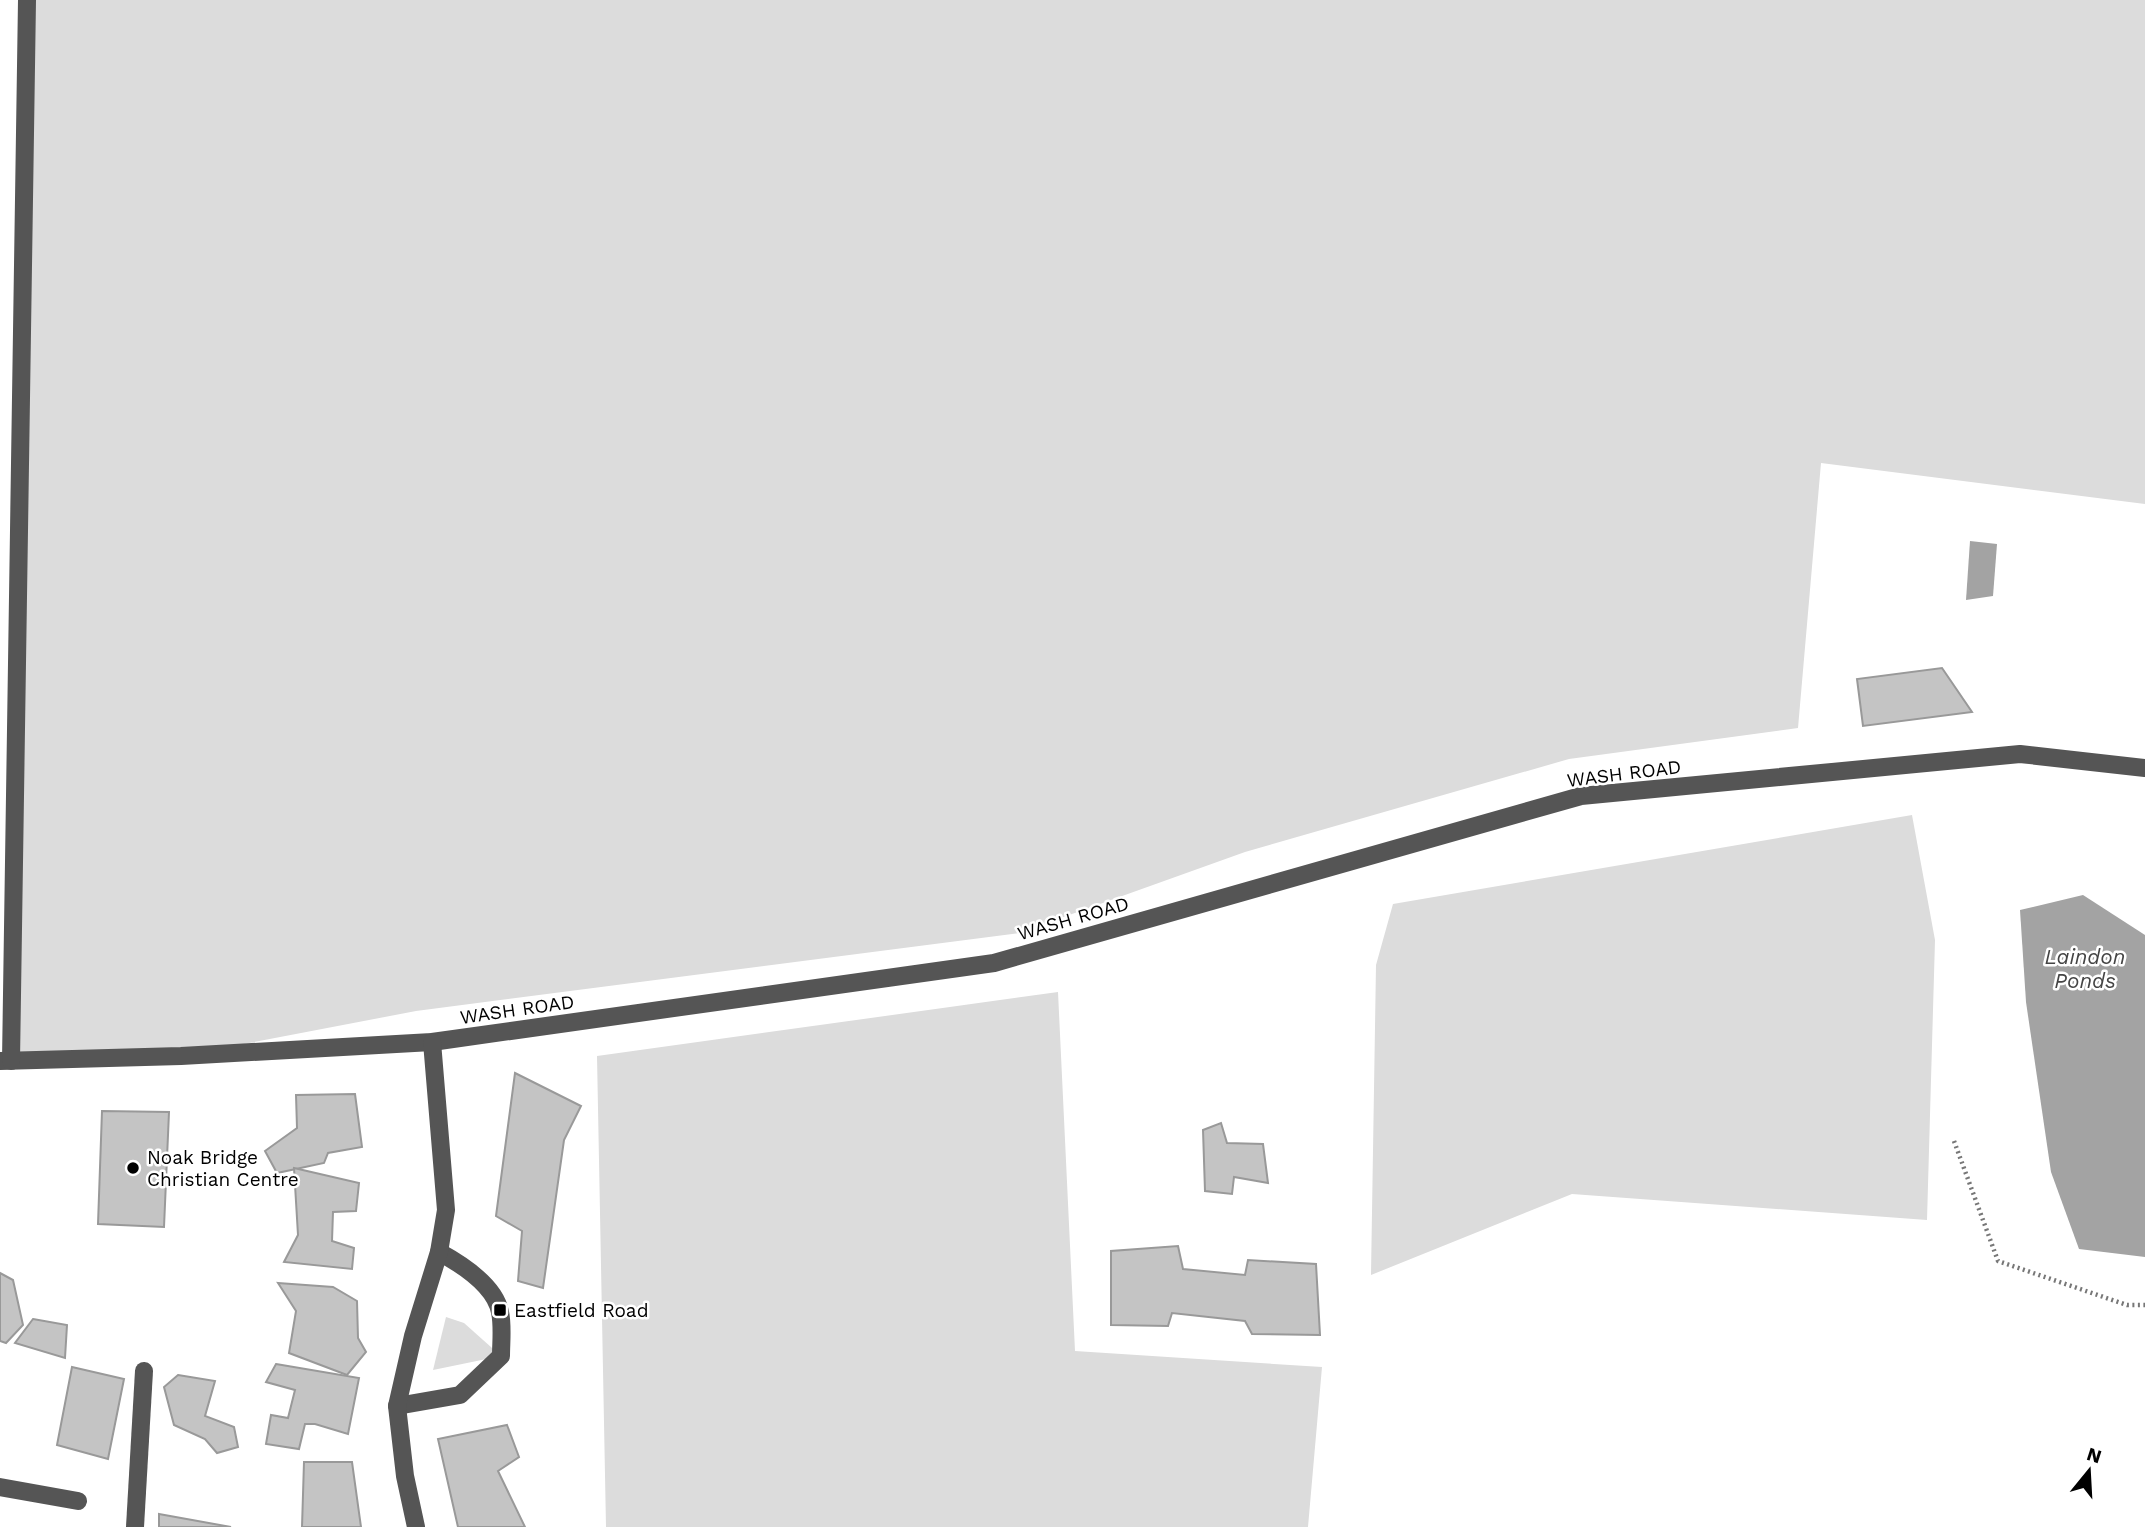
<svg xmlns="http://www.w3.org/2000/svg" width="2145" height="1527" viewBox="0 0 2145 1527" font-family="'Work Sans',sans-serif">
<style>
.green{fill:#dcdcdc}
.water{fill:#a3a3a3}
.building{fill:#c4c4c4;stroke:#999;stroke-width:2}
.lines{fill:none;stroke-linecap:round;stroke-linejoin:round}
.path{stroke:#777;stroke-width:4.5;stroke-dasharray:2 3.5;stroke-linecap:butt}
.minor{stroke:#555;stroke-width:18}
.poi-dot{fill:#000;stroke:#fff;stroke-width:2.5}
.labels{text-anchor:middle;stroke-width:5;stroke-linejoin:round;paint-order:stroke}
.street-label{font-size:19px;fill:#000;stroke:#fff}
.poi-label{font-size:19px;fill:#000;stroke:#fff;text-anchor:start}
.water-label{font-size:21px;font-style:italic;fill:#444;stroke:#fff}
</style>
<rect width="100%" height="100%" fill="#fff"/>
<g class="green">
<path d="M24,0h2121v504l-324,-41 -23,265 -229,31 -324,93 -226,81 -603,78 -235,45 -170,5z"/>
<path d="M1912,815l23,125 -8,280 -355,-26 -201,81 5,-310 17,-61z"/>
<path d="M1058,992l17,359 247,16 -14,160h-702l-9,-471z"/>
<path d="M446,1317l18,6 37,33 -68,14z"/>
</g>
<g class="water">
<path d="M1970,541l27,3 -4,52 -27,4z"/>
<path d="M2083,895l62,40v322l-66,-8 -28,-77 -25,-170 -6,-92z"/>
</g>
<g class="building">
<path d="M1942,668l30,44 -109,14 -6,-47z"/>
<path d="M515,1073l66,33 -17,34 -21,148 -25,-7 4,-50 -26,-15z"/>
<path d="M355,1094l7,53 -34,6 -4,10 -47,10 -12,-22 32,-23 -1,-33z"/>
<path d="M102,1111l67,1 -5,115 -66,-3z"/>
<path d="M1221,1123l6,20 36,1 5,39 -34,-6 -2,17 -27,-3 -2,-61z"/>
<path d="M294,1168l65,15 -3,28 -23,1 -1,29 22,7 -2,21 -68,-7 14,-27z"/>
<path d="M1178,1246l5,23 62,6 3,-15 68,4 4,71 -68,-1 -7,-13 -73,-8 -4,13 -57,-1v-74z"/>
<path d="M0,1273l13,7 10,45 -17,18 -6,-2z"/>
<path d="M278,1283l55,4 24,14 1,37 8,14 -19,23 -58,-22 7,-42z"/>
<path d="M33,1319l34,6 -2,33 -50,-15z"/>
<path d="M276,1364l83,14 -11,56 -33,-10h-10l-6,25 -33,-5 5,-29 17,3 7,-28 -29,-8z"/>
<path d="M72,1367l52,12 -16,80 -51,-14z"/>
<path d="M178,1375l37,6 -10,35 29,11 4,20 -21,6 -12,-14 -31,-14 -10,-38z"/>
<path d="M507,1425l12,32 -21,14 27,56h-67l-20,-88z"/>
<path d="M304,1462h48l9,65h-59z"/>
<path d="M159,1514l72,13h-72z"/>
</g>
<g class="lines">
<path class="path" d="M1954,1141l44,120 129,44h18"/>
<g class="minor">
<path d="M0,1061l181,-5 251,-14 562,-79 587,-167 439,-42 125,14"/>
<path d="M11,1061l16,-1061"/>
<path d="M397,1406l63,-11 41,-39c0,-14 2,-30 -1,-44 -5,-26 -39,-48 -61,-60"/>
<path d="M0,1487l78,14"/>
<path d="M135,1527l9,-156"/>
<path d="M416,1527l-11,-51 -8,-70 16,-70 26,-84 7,-42 -14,-168"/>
</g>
</g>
<g class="poi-dot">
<circle cx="133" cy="1168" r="7"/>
<rect x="493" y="1303" width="14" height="14" rx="3.5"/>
</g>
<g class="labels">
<g class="street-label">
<text transform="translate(1624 773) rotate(-7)" y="7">WASH ROAD</text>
<text transform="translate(1073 918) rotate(-16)" y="7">WASH ROAD</text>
<text transform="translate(517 1009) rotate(-8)" y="7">WASH ROAD</text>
</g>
<g class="poi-label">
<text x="147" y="1164">Noak Bridge<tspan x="147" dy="22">Christian Centre</tspan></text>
<text x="514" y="1317">Eastfield Road</text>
</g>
<g class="water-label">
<text x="2085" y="964">Laindon<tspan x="2085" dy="24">Ponds</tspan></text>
</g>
</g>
<g transform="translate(2089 1471) rotate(18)" stroke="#ffffff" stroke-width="5" paint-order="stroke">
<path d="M0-5L12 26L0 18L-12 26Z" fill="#000000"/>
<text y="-10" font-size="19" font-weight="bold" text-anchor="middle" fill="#000000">N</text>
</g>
</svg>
